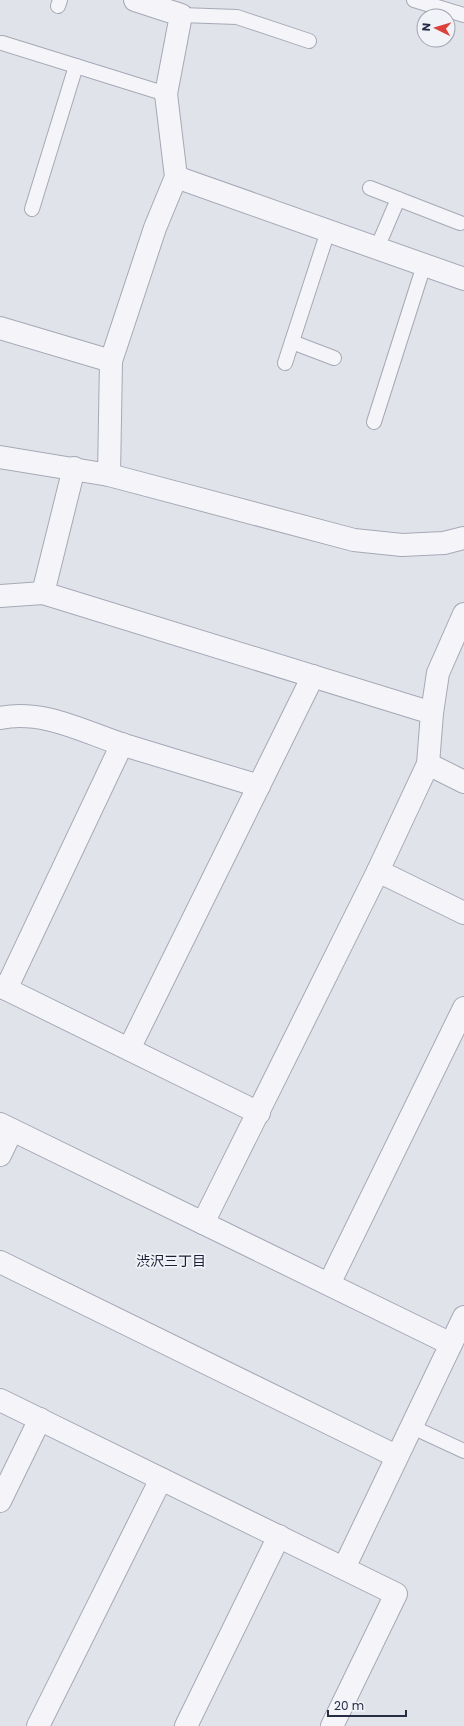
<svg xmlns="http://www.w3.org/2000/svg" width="464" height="1726" viewBox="0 0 464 1726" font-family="Poppins,'Noto Sans JP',sans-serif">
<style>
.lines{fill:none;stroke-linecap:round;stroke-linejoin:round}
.service-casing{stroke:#a5a9b6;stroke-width:16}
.minor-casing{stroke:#a5a9b6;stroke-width:24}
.tertiary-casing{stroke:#a5a9b6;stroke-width:24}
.service{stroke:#f5f5f9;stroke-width:14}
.minor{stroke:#f5f5f9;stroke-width:22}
.tertiary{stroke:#f5f5f9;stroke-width:22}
.labels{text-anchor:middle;stroke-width:3.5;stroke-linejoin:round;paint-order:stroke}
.neighbourhood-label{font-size:14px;fill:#1a1e36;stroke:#f1f3f8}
</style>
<rect width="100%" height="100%" fill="#e1e3eb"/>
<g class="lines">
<g class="service-casing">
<g id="service">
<path d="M414,0l50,15"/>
<path d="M58,6l2,-6"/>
<path d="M181,15l56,2 72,24"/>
<path d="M2,43l164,51"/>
<path d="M370,188l90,35"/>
<path d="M32,209l44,-143"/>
<path d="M377,248l21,-49"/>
<path d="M292,342l42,16"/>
<path d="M285,363l43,-132"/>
<path d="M374,422l50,-157"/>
<path d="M410,1426l54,25"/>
</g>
</g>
<g class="minor-casing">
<g id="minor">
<path d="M176,177l288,102"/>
<path d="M0,328l111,33"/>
<path d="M109,475l2,-114 44,-133 21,-51 -10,-83 15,-79 -46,-15"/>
<path d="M43,593l31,-125"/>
<path d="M0,596l43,-3 389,120"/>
<path d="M0,718c43,-9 84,14 124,27 45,14 90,27 135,41"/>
<path d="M428,764l36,18"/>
<path d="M378,871l86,42"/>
<path d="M0,986l259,127"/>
<path d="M6,989l116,-245"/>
<path d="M129,1049l184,-373"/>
<path d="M0,1124l451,220"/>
<path d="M0,1155l12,-25"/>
<path d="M203,1223l175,-352 50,-107 4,-51 6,-40 26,-59"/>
<path d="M0,1262l396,194"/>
<path d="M329,1284l135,-276"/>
<path d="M0,1400l396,194 -64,132"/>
<path d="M0,1501l40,-82"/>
<path d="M344,1568l120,-251"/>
<path d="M38,1726l123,-247"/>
<path d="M186,1726l93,-190"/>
</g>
</g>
<g class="tertiary-casing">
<path id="tertiary" d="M0,457l109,18 245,65 48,5 42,-2 20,-5"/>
</g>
<use href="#service" class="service"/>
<use href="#minor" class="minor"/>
<use href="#tertiary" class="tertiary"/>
</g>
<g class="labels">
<g class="neighbourhood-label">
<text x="171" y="1266">渋沢三丁目</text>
</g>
</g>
<g transform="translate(436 28) rotate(275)"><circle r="19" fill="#f1f3f8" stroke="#a0a4b0"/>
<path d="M0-3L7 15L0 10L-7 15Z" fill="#dd3f3a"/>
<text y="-6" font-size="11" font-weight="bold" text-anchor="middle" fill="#272d45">N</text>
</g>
<path d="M328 1710v6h78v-6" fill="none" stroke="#272d45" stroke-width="2"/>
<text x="334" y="1710" font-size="12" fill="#272d45" stroke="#f1f3f8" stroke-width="3" paint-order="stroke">20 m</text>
</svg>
